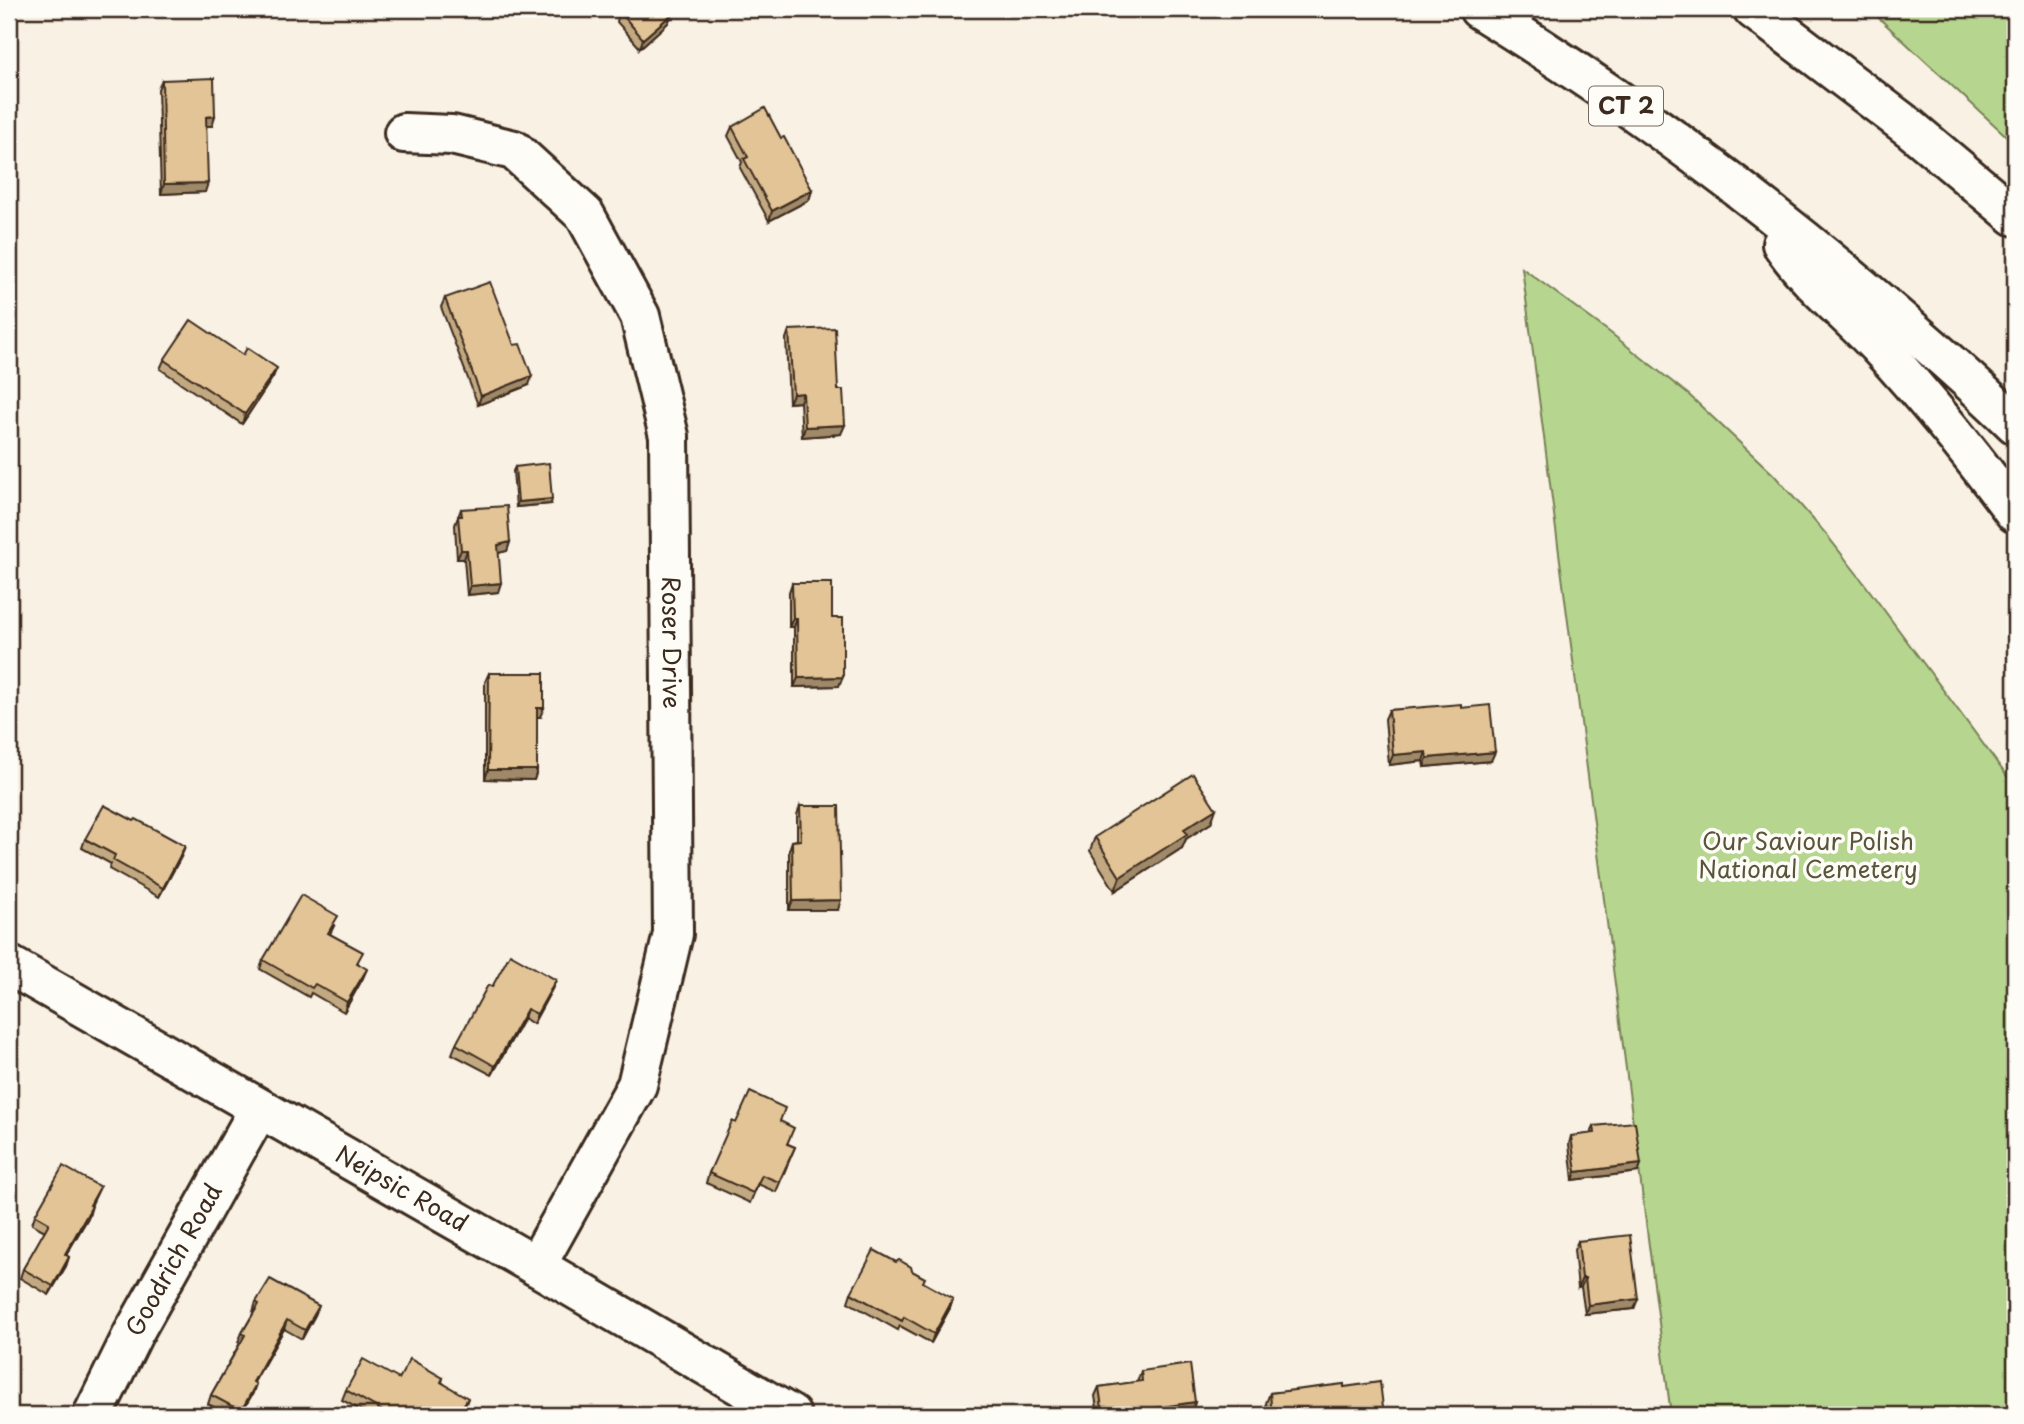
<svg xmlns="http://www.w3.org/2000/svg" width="2024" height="1424" viewBox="0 0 2024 1424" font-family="'Playpen Sans',sans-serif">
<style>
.green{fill:#b6d68f;stroke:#788056;stroke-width:2}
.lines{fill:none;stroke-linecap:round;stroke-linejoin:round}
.minor-casing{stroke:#3b2a1e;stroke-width:44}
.tertiary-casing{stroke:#3b2a1e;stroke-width:44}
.motorway-casing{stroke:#3b2a1e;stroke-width:44}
.minor{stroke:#fdfcf7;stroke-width:38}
.tertiary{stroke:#fdfcf7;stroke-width:38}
.motorway{stroke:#fdfcf7;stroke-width:38}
.wall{fill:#c3a981;stroke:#3b2a1e;stroke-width:2}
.shaded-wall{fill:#9f8969;stroke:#3b2a1e;stroke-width:2}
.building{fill:#e3c496;stroke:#3b2a1e;stroke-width:2}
.labels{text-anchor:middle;stroke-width:7;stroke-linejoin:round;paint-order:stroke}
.shield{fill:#fdfcf7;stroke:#75695f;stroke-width:2}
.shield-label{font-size:23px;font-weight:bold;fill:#3b2a1e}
.street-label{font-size:24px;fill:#3b2a1e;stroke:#fdfcf7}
.park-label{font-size:24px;fill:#5a553a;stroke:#fdfcf7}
</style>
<rect width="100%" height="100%" fill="#f8f1e4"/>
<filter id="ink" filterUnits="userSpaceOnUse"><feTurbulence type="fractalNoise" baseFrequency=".0143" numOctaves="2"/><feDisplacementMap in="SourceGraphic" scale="14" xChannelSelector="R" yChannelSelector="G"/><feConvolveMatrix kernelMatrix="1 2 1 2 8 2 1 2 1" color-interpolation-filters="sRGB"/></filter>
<g filter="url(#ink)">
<g class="green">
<path d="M1869,9h146v135z"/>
<path d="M1522,268l86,63 81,64 85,80 51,58 36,46 154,208v628h-344z"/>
</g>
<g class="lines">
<g class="minor-casing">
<g id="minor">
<path id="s1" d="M404,133l48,2 62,15 71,65 55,101 29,120 4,498 -36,151 -101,181"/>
<path id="s2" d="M93,1415l40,-81 126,-225"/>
</g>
</g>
<g class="tertiary-casing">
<g id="tertiary">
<path id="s3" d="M9,965l527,301 255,149"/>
</g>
</g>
<g class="motorway-casing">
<g id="motorway">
<path d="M1479,9c135,83 264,178 386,281 51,43 102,87 150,134"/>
<path d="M1753,9l157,119 105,88"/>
<path d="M1782,244c26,39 64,68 96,102 49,53 94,109 137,167"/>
</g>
</g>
<use href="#minor" class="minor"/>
<use href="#tertiary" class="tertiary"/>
<use href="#motorway" class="motorway"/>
</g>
<g class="wall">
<path d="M611,9h56l5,5 -4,9 -28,25 -23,-26 1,-5z"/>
<path d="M162,80l50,46h-6l-1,66 -44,2 -3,-105z"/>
<path d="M732,127l49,11 31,52 -3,10 -40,21 -29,-53 2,-6 -14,-26z"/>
<path d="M445,298l84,87 -51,20 -37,-98z"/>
<path d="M789,330l49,60 3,44 -39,3 -2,-35 -11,1 -3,-64z"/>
<path d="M164,360l109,17 -31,47 -82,-55z"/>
<path d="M515,467l36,37 -35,3 -3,-36z"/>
<path d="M461,509l49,33 -3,9 -9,2v39l-31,3 -3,-36h-7l-2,-34z"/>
<path d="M792,583l40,35 7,68 -45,1v-60h-5v-35z"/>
<path d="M489,673l51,44h-3v53l-3,10 -49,-1v-97z"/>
<path d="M1461,708l30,53 -67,6 -1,-6 -34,4 -4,-46 4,-9z"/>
<path d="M800,806l38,104h-49v-60l3,-9 5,-1v-25z"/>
<path d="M134,821l48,34 -23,42 -50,-28 2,-5 -29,-16 3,-9z"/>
<path d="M1211,823l-25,16 -4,9 -67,43 -25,-40 5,-14z"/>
<path d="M334,926l-4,8 29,30 4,14 -19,34 -33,-19 -2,4 -49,-28 3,-9z"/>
<path d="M556,980l-4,9 -19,35 -9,-6 -32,57 -40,-21 4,-10 36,-57z"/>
<path d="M780,1121l8,23 7,3 -19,45 -18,-8 -8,19 -44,-20 3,-10 27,-50z"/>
<path d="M1594,1126l47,38 -3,8 -65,8 -4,-36 2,-8 20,-2z"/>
<path d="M100,1187l-9,19 -2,10 -23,39 3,2 -3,9 -17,29 -29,-17 3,-9 22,-38 -13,-7 3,-9z"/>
<path d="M1578,1241l56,68 -49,5 -4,-27 -3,1 -4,-38z"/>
<path d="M912,1271l11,12 30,16 -3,9 -19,35 -31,-17 -2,4 -50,-28 3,-9z"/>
<path d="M256,1302l59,13 -13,24 -18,-10 -30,53 -1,11 -13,22h-12l-20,-11 3,-9 29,-52 -2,-1 4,-9 12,-21h-1z"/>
<path d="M1141,1371l54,31 -3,10 -27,3h-67l-3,-19 4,-9 38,-5z"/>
<path d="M443,1378l-1,4 23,25 -5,8h-90l-28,-15 4,-10z"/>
<path d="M1344,1387l40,28h-116l-2,-12 4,-10z"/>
</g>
<g class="shaded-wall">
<path d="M672,14l-4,9 -28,25 3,-9z"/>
<path d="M215,116l-3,10h-9l3,-9z"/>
<path d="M208,183l-3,9 -44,2 3,-10z"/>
<path d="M812,190l-3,10 -40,21 3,-10z"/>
<path d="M277,368l-4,9 -31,47 3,-10z"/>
<path d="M532,376l-3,9 -51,20 3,-9z"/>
<path d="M803,393l-3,9 -11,1 4,-9z"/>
<path d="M845,425l-4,9 -39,3 3,-10z"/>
<path d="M552,499l-1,5 -35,3 2,-5z"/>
<path d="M510,542l-3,9 -13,3 4,-9z"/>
<path d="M461,550h6l-3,9h-7z"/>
<path d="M501,583l-3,9 -31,3 3,-9z"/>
<path d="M793,618h4l-3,9h-5z"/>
<path d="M843,677l-4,9 -45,1 4,-9z"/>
<path d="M537,708h7l-4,9h-6z"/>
<path d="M1426,752l-3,9 -34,4 4,-10z"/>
<path d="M1495,752l-4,9 -67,6 3,-9z"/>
<path d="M488,770h49l-3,10 -49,-1z"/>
<path d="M1216,809l-5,14 -25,16 -4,9 -67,43 5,-14 64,-48z"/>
<path d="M185,846l-3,9 -23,42 4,-9z"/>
<path d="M841,900l-3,10h-49l4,-9z"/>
<path d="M367,969l-4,9 -19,34 3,-10z"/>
<path d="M556,980l-4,9 -19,35 4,-10z"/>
<path d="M527,1009l-3,9 -32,57 3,-9z"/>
<path d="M1641,1164l-3,8 -65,8 3,-8z"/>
<path d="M92,1206l-3,10 -28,48 4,-10z"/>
<path d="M69,1257l-3,9 -17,29 4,-9z"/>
<path d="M1582,1278h3l-4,9 -3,1z"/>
<path d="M953,1299l-3,9 -19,35 3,-9z"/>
<path d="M1638,1299l-4,10 -49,5 3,-9z"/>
<path d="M319,1306l-4,9 -13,24 3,-9z"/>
<path d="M287,1320l-3,9 -35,62 4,-9z"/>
<path d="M256,1384l-3,9 -13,22h-1z"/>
<path d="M468,1398l-3,9 -5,8h-3z"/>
<path d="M1195,1402l-3,10 -27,3h-14l3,-7z"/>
</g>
<g class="building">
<path d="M623,9h44l5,5 -29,25 -23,-27z"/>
<path d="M214,78l1,38 -9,1 2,66 -44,1 -2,-104z"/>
<path d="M765,108l16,30 3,-1 28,53 -40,21 -28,-52 4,-2 -16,-30z"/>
<path d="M490,282l24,63 6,-1 12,32 -51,20 -36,-98z"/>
<path d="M191,320l52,35 4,-7 30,20 -32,46 -81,-54z"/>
<path d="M835,328l3,62h5l2,35 -40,2 -2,-34 -10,1 -4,-64z"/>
<path d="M549,463l3,36 -34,3 -3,-35z"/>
<path d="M507,506l3,36 -12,3 3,38 -31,3 -3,-36h-6l-3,-34h4l-1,-7z"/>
<path d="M792,583h40v35h11v59l-45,1 -1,-60h-4z"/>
<path d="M489,673h55v35h-7v62h-49z"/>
<path d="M1461,704v4l29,-3 5,47 -68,6 -1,-6 -33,3 -4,-45z"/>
<path d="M1193,774l23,35 -32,20 3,5 -67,43 -25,-40z"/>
<path d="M104,805l30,16 2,-2 49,27 -22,42 -50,-28 2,-5 -30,-16z"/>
<path d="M800,806h39l2,94 -48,1 -1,-60 9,-1z"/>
<path d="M301,895l37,21 -10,17 35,19 -6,11 10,6 -20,33 -32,-18 -3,4 -49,-28z"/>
<path d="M510,954l46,26 -19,34 -10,-5 -32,57 -39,-22 32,-59 4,2z"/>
<path d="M750,1092l35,16 -5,13 14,7 -7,16 8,3 -16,35 -17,-7 -9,18 -44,-20 23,-52 4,2z"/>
<path d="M1635,1122l6,42 -65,8 -5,-36 24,-3 -1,-7z"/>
<path d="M63,1166l37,21 -10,18 2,1 -27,48 4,3 -16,29 -30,-17 26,-46 -14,-8z"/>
<path d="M1630,1235l8,64 -50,6 -3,-27h-3l-4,-37z"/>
<path d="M874,1250l22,12 3,-2 12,7 1,4 13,7 -2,4 30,17 -19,35 -30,-17 -2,4 -51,-28z"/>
<path d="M270,1279l49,27 -14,24 -18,-10 -34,62 3,2 -15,27 -30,-16 34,-60 -3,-2 17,-29 -3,-2z"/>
<path d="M363,1359l36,20 11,-20 33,19 -2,4 27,16 -11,17h-67l-44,-25z"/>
<path d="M1190,1364l5,38 -41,6 1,7h-52l-4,-28 43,-6 -1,-10z"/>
<path d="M1380,1382l4,33h-112l-2,-22 74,-9v3z"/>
</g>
</g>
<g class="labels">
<rect class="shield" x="1589" y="86.5" width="74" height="39" rx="5"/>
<g class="shield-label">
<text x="1626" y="114">CT 2</text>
</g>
<g class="street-label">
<text dy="8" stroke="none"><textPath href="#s1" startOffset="653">Roser Drive</textPath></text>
<text dy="8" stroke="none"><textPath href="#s3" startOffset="452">Neipsic Road</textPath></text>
<text dy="8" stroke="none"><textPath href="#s2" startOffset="175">Goodrich Road</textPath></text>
</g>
<g class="park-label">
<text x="1808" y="850">Our Saviour Polish<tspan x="1808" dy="28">National Cemetery</tspan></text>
</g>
</g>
<rect width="2024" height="1424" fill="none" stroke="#fdfcf7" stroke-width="35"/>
<rect x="18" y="18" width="1989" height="1389" fill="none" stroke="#3b2a1e" stroke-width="2.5" filter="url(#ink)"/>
</svg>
